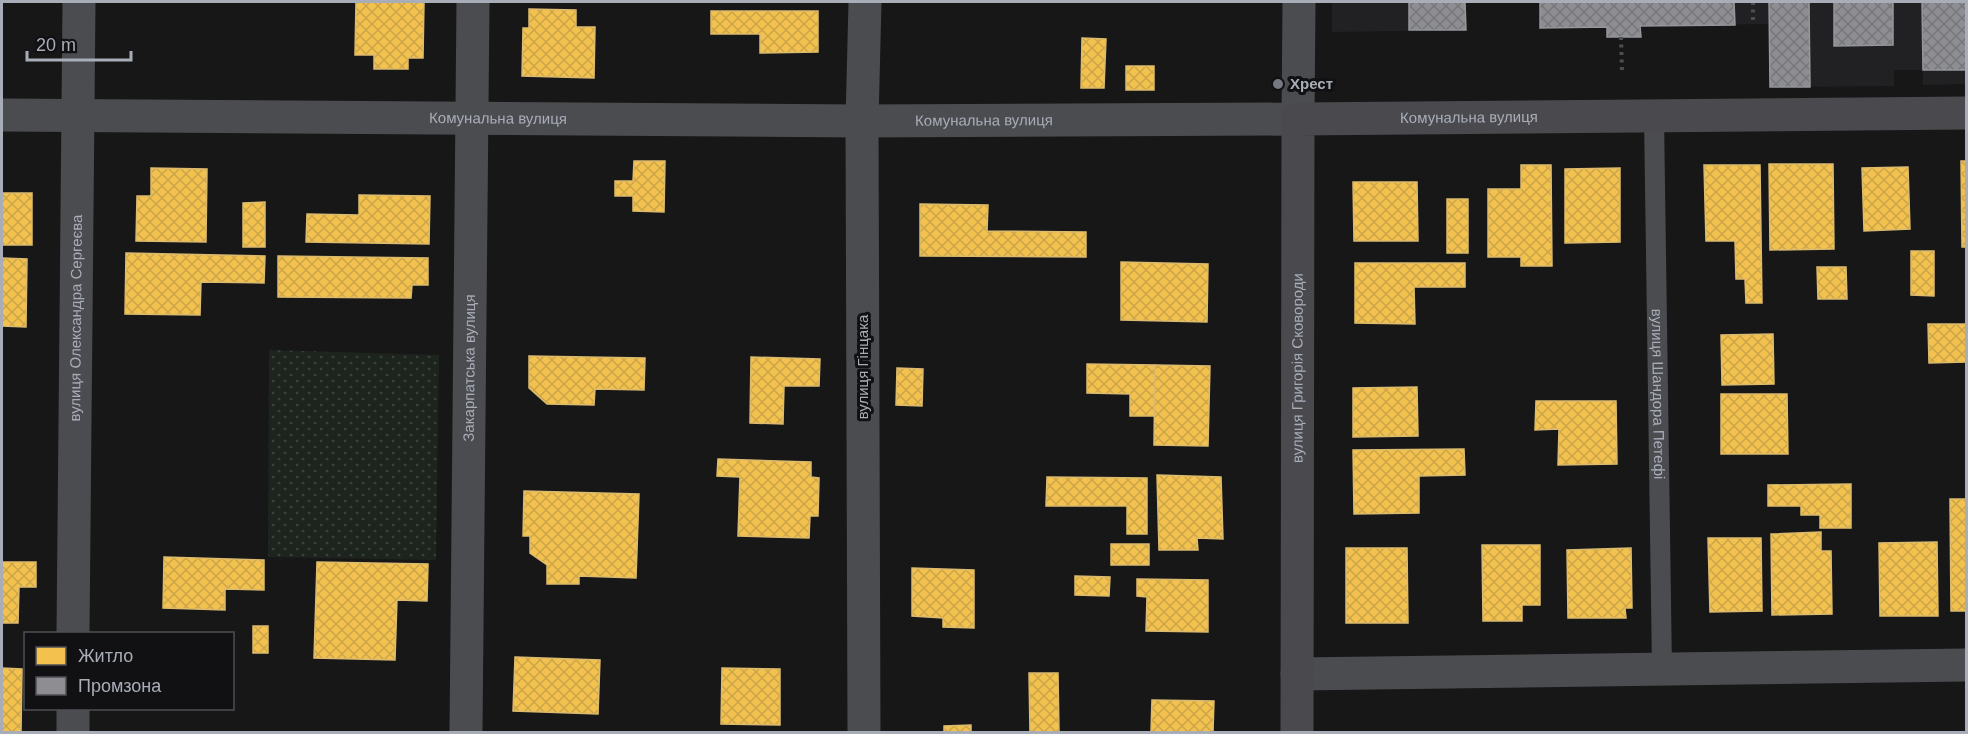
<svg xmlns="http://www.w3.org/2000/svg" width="1968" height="734" viewBox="0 0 1968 734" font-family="Arial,sans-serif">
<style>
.built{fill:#212123}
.grass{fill:url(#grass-dots)}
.homes{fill:url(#homes-cross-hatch);stroke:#dcbb6e;stroke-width:1.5}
.industry{fill:url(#industry-cross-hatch);stroke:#95979d;stroke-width:1.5}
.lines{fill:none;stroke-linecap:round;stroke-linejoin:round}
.path{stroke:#4d4e52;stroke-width:4;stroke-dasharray:3 4.5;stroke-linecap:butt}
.lane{stroke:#4b4c50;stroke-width:20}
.street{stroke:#4b4c50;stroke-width:33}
.secondary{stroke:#4a4a4e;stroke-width:33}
.poi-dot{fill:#757880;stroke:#111113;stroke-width:2}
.labels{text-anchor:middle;stroke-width:6;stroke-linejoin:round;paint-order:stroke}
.poi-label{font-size:15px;font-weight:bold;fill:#a8adb8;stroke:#111113;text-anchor:start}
.street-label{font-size:15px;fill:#a8adb8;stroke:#111113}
</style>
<defs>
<pattern id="grass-dots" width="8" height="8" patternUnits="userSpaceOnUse" patternTransform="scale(1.5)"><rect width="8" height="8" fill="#1d241e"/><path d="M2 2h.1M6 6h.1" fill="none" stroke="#3b413d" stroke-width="1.8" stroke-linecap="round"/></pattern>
<pattern id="homes-cross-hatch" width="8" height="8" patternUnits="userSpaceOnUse" patternTransform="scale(1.5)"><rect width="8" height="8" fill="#f2c14e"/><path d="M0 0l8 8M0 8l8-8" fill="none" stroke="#cca549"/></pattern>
<pattern id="industry-cross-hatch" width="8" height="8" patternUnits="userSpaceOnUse" patternTransform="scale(1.5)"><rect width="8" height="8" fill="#8d8d92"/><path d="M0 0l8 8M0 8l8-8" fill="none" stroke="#76777b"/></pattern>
</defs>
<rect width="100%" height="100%" fill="#171717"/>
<g class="built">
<path d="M1332,2h133l1,28 -134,2z"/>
<path d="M1540,2h426v82l-43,1v-15h-29v16l-124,1 -1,-63 -128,2v11h-34v-10l-67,1z"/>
</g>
<path class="grass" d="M269,350l170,5 -3,205 -168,-3z"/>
<g class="homes">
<path d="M356,2h68l-1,56h-15v11h-34v-14h-19z"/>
<path d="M529,9l47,1v17h19l-1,51 -72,-2 1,-48h6z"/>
<path d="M711,11h107v41l-58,1v-19h-49z"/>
<path d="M1082,38l24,1 -2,49h-23z"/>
<rect x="1126" y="66" width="28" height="24"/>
<path d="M634,161h31l-1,51 -31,-1v-15h-18v-15h18z"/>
<path d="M1961,161h5v86h-4z"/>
<path d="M1769,164h64l1,85 -64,1z"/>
<path d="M1521,165h30l1,101h-31v-9h-33v-68h33z"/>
<path d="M1704,165h56l2,138h-16l-1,-24h-9l-1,-38h-29z"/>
<path d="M1908,167l2,62 -46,2 -2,-63z"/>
<path d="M151,168l56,1 -1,73 -70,-1 1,-45h14z"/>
<path d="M1620,168v74l-55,1v-74z"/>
<path d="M1353,182h64l1,59h-64z"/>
<rect x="2" y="193" width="30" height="52"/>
<path d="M359,195l71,1 -1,48 -123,-2 1,-28 52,1z"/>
<rect x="1447" y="199" width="21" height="54"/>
<path d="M265,202v45h-22v-44z"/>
<path d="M920,204l68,1 -1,26 99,1v25l-166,-1z"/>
<path d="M1911,251h23v45l-23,-1z"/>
<path d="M126,253l139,3 -1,27 -63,-1 -1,33 -75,-1z"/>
<path d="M278,256l150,2v27h-16l-1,13 -133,-1z"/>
<path d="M2,258l25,1 -1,68 -24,-1z"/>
<path d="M1121,262l87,2 -1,58 -86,-2z"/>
<path d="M1355,263h110v24h-51l1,37 -60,-1z"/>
<path d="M1817,267h29l1,32h-29z"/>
<path d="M1928,324h38v38l-37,1z"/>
<path d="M1773,334l1,50 -52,1 -1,-50z"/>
<path d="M529,356l116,2 -1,32 -49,-1 -1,16 -47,-1 -18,-16z"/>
<path d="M751,357l69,2 -1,27h-35l-1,38 -33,-1z"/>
<path d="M1087,364l68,1 -1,51h-24v-22l-43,-1z"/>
<path d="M1155,365l55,1 -2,80 -54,-1z"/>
<path d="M897,368l26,1 -1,37 -26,-1z"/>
<path d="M1417,387l1,49 -65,1v-49z"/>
<path d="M1721,394h66l1,60h-67z"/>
<path d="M1536,401h80l1,63 -59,1 1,-36 -24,1z"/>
<path d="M1464,449l1,26 -46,1v37l-65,1 -1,-64z"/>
<path d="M718,459l93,3v15l8,1 -1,38h-8l-1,22 -71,-2 2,-59 -23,-1z"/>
<path d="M1157,475l64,2 2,62 -26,-1 1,12h-39z"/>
<path d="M1047,477l100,1v56h-20v-28h-81z"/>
<path d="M1851,484v44h-31v-13h-19v-9h-33v-21z"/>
<path d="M524,491l115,3 -3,84 -57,-2v8h-32v-19l-17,-12v-17h-7z"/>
<path d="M1950,499h16v112h-15z"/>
<path d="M1821,532v19h10l1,63 -60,1 -1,-81z"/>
<path d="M1708,538h53l1,73 -52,1z"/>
<path d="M1937,542l1,74h-58l-1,-73z"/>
<rect x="1111" y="544" width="38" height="21"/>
<path d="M1482,545h58v60h-18v16h-39z"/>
<path d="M1346,548h61l1,75h-62z"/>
<path d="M1631,548l1,60h-7l1,10h-58l-1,-68z"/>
<path d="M164,557l100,3v30l-39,-1v21l-62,-2z"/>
<path d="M2,562h34v25h-17l-1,36h-16z"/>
<path d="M317,562l111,2 -1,37 -30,-1 -2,60 -81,-2z"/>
<path d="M912,568l62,2v58l-31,-1v-9l-31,-2z"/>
<path d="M1075,576l35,1 -1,19 -34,-1z"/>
<path d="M1137,579l71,1v52l-62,-1 1,-34 -10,-1z"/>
<rect x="253" y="626" width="15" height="27"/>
<path d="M515,657l85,3 -2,54 -85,-3z"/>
<path d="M2,668l20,1 -1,63h-19z"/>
<path d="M722,668l58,1v56l-59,-1z"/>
<path d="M1029,673h29l1,59h-29z"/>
<path d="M1152,700l62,1 -1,31h-62z"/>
<path d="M971,725v7h-27v-6z"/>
</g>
<g class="industry">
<path d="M1409,2h56l1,28h-57z"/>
<path d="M1540,2h194l1,23 -95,1 1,11h-34v-10l-67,1z"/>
<path d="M1769,2h40l1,85h-40z"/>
<path d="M1834,2h59v43l-59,1z"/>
<path d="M1922,2h44v68h-43z"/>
</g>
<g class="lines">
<g class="path">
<path d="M1753,2v22"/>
<path d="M1621,37l1,35"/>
</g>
<path class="lane" id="s1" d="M1654,116l8,554"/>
<g class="street">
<path id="s2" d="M2,115l860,6 436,-2 1,-117"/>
<path id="s3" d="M73,634l6,-632"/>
<path d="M1297,674l669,-9"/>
<path d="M73,732v-24"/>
<path id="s4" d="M466,732l7,-730"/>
<path d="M864,732l-2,-611 3,-119"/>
</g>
<path class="secondary" id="s5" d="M1297,732l1,-613 668,-6"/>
</g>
<circle class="poi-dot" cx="1278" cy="84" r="6"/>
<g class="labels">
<g class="poi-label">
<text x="1290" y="89">Хрест</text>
</g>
<g class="street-label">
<text dy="5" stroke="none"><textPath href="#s5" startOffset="784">Комунальна вулиця</textPath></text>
<text dy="5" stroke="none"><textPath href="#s2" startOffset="496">Комунальна вулиця</textPath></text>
<text dy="5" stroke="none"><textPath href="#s2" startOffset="982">Комунальна вулиця</textPath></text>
<text dy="5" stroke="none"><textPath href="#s3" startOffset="316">вулиця Олександра Сергеєва</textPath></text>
<text dy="5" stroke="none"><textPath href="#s4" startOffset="364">Закарпатська вулиця</textPath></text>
<text transform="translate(863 367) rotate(-90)" y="5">вулиця Гінцака</text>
<text dy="5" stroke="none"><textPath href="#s5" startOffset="364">вулиця Григорія Сковороди</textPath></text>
<text dy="5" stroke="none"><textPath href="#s1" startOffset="278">вулиця Шандора Петефі</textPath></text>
</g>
</g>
<rect width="1968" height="734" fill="none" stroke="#a8adb8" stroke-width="6"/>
<rect x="24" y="632" width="210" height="78" fill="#111113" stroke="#4d4f55" stroke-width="1.5"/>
<rect x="36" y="647" width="30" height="18" fill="#f2c14e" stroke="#4d4f55" stroke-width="1.5"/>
<text x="78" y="662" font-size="18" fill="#a8adb8">Житло</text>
<rect x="36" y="677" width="30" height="18" fill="#8d8d92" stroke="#4d4f55" stroke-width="1.5"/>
<text x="78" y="692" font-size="18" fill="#a8adb8">Промзона</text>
<path d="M27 51v9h104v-9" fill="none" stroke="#a8adb8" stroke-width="3"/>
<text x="36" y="51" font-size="18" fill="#a8adb8" stroke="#111113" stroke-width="4.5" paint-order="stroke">20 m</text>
</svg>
